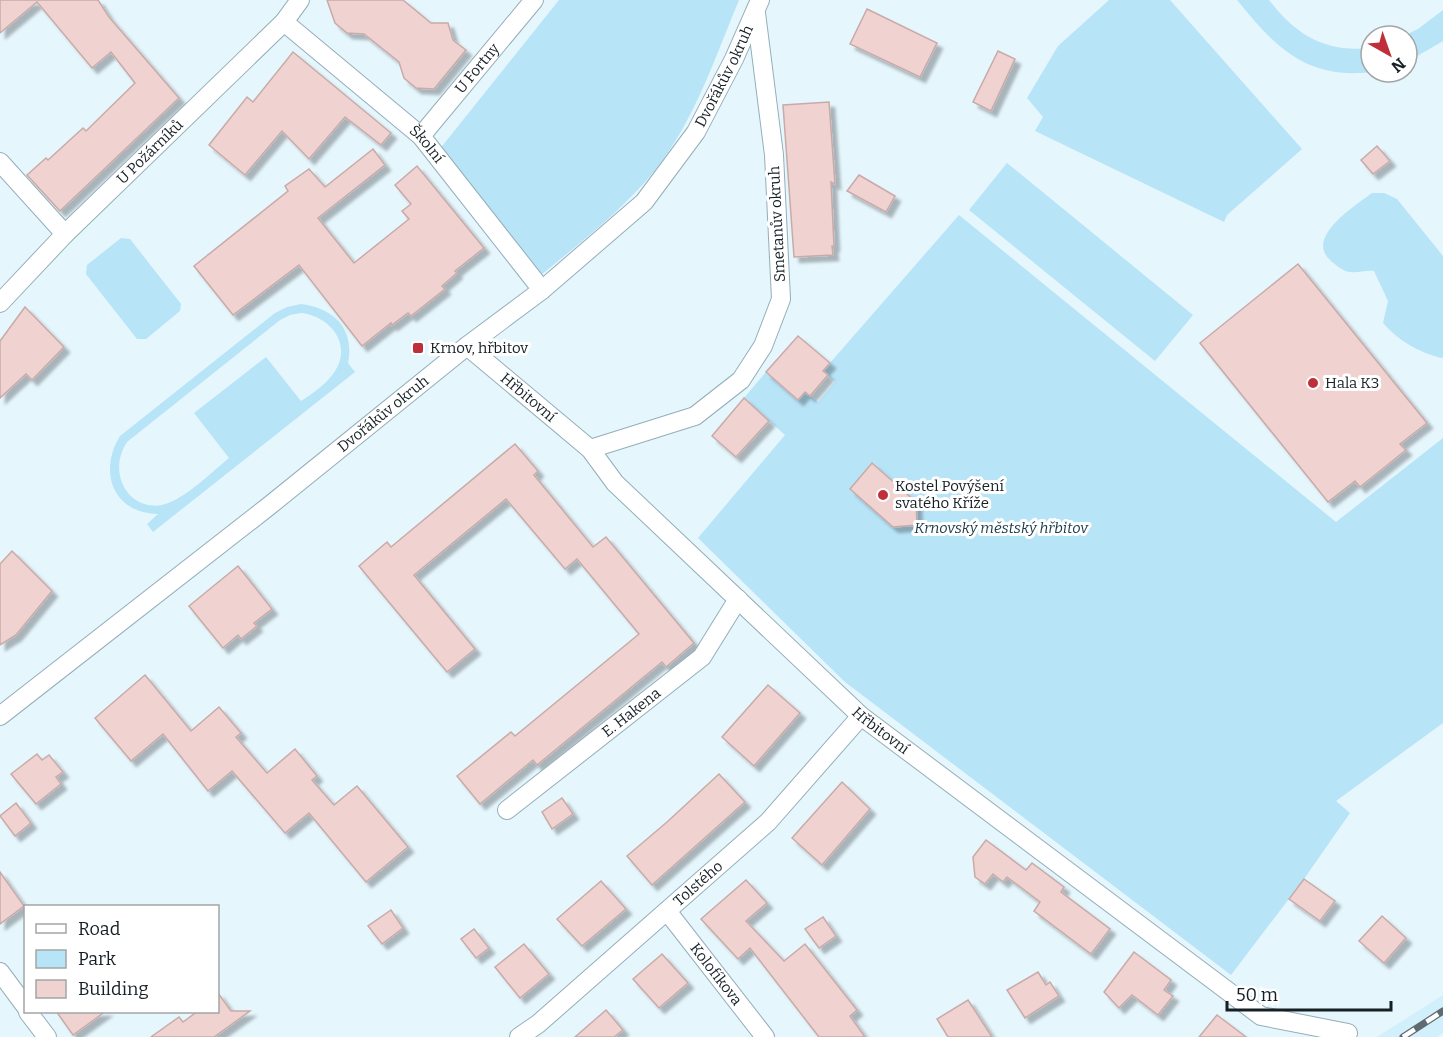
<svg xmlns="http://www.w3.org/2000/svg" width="1443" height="1037" viewBox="0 0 1443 1037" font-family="Bitter,serif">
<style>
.built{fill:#d2effc}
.green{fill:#b8e4f8;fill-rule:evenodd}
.building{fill:#f0d2d0;stroke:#c8aba9;stroke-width:1.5;filter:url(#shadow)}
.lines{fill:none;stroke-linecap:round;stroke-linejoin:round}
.minor-casing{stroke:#94aeba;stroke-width:20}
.minor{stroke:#fff;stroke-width:18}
.rail-casing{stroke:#5f6b70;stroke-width:7}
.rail{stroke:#fff;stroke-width:4.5;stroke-dasharray:14;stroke-linecap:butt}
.poi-dot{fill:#bf2f3a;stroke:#fff;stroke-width:2}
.labels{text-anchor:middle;stroke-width:6;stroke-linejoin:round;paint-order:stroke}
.street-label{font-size:15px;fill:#162024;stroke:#fff}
.poi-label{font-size:15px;fill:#162024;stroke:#fff;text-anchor:start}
.park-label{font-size:15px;font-style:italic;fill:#1a3a47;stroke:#fff}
</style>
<defs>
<filter id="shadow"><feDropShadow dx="5.5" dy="5.5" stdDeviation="1.5" flood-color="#0004"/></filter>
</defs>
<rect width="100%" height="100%" fill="#e5f6fd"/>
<path class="built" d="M1443,995v38l-6,4h-60z"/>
<g class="green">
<path d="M559,0h180c-24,58 -44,119 -83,169 -33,41 -75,73 -115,106l-102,-125z"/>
<path d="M1109,0h61l132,149 -75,66 -3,7 -189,-91 8,-14 -16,-19 31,-52z"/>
<path d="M1237,0h32c27,35 56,53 102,48l1,24c-66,8 -97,-25 -135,-72z"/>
<path d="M1443,10v31l-36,21v-26h-4l15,-7z"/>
<path d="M1007,163l186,152 -38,46 -186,-151z"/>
<path d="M1372,193h12l13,6 46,57v101l-2,1c-23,-6 -42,-17 -58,-35l5,-22 -14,-30c-8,-1 -16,2 -24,1 -8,-1 -14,-7 -20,-12 -25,-23 25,-54 42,-67z"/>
<path d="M959,215l377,307 107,-84v285l-107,78 14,12 -46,66 -73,96 -386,-293 -147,-144 87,-103 -41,-37 22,-26 31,28 8,-8 13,10 17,-20 -12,-11z"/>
<path d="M121,238l9,1 51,65 -1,7 -34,28h-9l-51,-65 1,-9z"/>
<path d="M301,304c33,4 54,25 47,59l7,9 -202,160 -6,-8 11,-10c-45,-1 -60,-42 -38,-78l155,-123 12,-6zM301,313c30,3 53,33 32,61 -8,11 -21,20 -32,27l-35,-44 -72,56 35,45c-16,13 -37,34 -56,43 -38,19 -69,-24 -46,-59l153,-122 10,-5z"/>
</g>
<g class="building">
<path d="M0,0h98l11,17 70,81 -119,113 -33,-36 19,-17 2,2 35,-32 3,3 49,-48 -24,-31 -19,16 -55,-66 -37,31z"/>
<path d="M327,0h76l28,23h17l5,17 13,10 -32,39 -18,-1 -12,-10 -5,-16 -35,-28 -17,-1 -12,-10z"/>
<path d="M867,9l70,34 -17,34 -70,-33z"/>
<path d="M998,51l17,8 -24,52 -18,-9z"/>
<path d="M293,52l98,81 -10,12 -36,-28 -36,42 -27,-28 -37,44 -36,-30 38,-48 6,5z"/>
<path d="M829,102l6,82 -4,-2 3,64h-2l1,9 -39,2 -11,-152z"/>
<path d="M1377,146l13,15 -17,13 -12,-14z"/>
<path d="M373,149l12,16 -67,53 36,45 55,-44 -7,-8 9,-7 -16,-19 22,-19 67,82 -29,23 2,2 -15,13 3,3 -34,27 -3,-3 -16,12 -1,-2 -29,23 -63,-81 -66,50 -39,-49 94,-75 -3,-5 24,-17 16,18z"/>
<path d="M859,175l36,21 -9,16 -39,-21z"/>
<path d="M1298,264l129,159 -27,21 6,6 -46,37 -5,-6 -27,21 -128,-159z"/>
<path d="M25,307l39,40 -32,33 -6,-6 -26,24v-57z"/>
<path d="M798,336l32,27 -7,8 5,4 -18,21 -5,-4 -7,8 -32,-28z"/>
<path d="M744,398l25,23 -33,36 -24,-21z"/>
<path d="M515,444l23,27 -4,4 59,72 13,-10 88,106 -28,24 -4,-5 -125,103 -4,-5 -53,44 -23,-28 54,-44 4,4 124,-102 -62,-75 -12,10 -59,-70 -92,76 61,74 -28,23 -88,-106 28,-24 4,5z"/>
<path d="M872,463l44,39 1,23 -24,2 -43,-38z"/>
<path d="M12,551l40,40 -36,44 -16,10v-81z"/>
<path d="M238,566l34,43 -18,14 3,3 -16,13 -3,-4 -15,13 -34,-42z"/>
<path d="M145,675l46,56 28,-24 22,26 -5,4 31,36 28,-24 22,27 -5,4 22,25 23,-19 51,61 -42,35 -57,-69 -24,20 -53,-62 -24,20 -45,-57 -32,27 -36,-43z"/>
<path d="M768,685l32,28 -46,53 -32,-29z"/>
<path d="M37,754l5,6 7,-5 14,17 -7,5 5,7 -25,20 -25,-30z"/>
<path d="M719,774l26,28 -93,83 -25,-29 40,-34z"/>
<path d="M842,782l28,27 -48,56 -30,-27z"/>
<path d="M562,798l11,16 -21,15 -10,-17z"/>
<path d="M16,803l15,20 -16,13 -15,-20z"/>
<path d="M986,840l40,30 6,-7 32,24 -3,5 49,37 -19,25 -57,-43 6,-9 -33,-25 -4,5 -10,-8 -8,10 -10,-7 -2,-20z"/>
<path d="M0,872l24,34 -24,18z"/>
<path d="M1304,879l31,22 -15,20 -31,-22z"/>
<path d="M746,880l21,23 -21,18 38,40 21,-17 52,66 -7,6 15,21h-46l-69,-89 -12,11 -37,-40z"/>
<path d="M601,881l25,28 -44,37 -25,-27z"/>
<path d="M391,910l12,18 -21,16 -14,-18z"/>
<path d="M1382,916l24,22 -22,25 -25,-22z"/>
<path d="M823,917l13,19 -17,12 -14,-19z"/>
<path d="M474,929l15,19 -13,10 -15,-19z"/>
<path d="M524,944l25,30 -29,24 -25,-31z"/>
<path d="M1134,952l37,28 -7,10 9,6 -15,19 -26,-20 -13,13 -15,-16z"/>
<path d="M662,954l26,29 -29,25 -26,-29z"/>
<path d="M1038,972l8,13 4,-3 9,14 -34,22 -18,-28z"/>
<path d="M218,993l13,18h19l-36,26h-63l28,-20 4,5 15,-11h20z"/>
<path d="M968,1000l24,37h-44l-11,-18z"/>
<path d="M606,1010l17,20 -9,7h-39z"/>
<path d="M56,1011h50l-33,24z"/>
<path d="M1217,1015l29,22h-47z"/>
</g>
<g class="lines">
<g class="minor-casing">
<g id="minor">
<path id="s1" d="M284,22l137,114 121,154"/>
<path id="s2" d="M421,136l113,-136"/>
<path d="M0,162l65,72"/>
<path id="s3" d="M0,303l65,-69 219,-212 16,-22"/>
<path id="s4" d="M467,346l123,103 25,34 246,233 400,300 87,17"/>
<path d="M590,449l105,-33 46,-36 22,-34 18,-47 -7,-144 -18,-142"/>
<path id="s5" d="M0,716l269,-210 198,-160 75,-56 102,-88 52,-70 38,-73 26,-59"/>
<path id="s6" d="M507,810l195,-153 36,-58"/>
<path id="s7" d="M667,911l98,126"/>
<path d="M0,972l26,35"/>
<path d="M28,1012l19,25"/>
<path id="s8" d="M519,1037l19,-13 230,-202 93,-106"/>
</g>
</g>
<use href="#minor" class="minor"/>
<g class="rail-casing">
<path id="rail" d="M1403,1037l40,-26"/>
</g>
<use href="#rail" class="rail"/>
</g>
<g class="poi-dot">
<rect x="412" y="342" width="12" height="12" rx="3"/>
<circle cx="1313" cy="383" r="6"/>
<circle cx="883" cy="495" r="6"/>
</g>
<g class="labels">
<g class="street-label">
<text dy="5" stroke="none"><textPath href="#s2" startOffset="88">U Fortny</textPath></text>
<text dy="5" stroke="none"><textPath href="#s5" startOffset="974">Dvořákův okruh</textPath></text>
<text dy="5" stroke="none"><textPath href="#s1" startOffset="188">Školní</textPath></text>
<text dy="5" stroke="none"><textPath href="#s3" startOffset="213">U Požárníků</textPath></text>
<text transform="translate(777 224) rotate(-93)" y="5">Smetanův okruh</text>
<text dy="5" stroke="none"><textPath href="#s4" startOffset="80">Hřbitovní</textPath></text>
<text dy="5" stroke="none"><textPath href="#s5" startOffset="488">Dvořákův okruh</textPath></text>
<text dy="5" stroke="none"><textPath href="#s6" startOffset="158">E. Hakena</textPath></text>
<text dy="5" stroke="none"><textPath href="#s4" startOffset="566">Hřbitovní</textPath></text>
<text dy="5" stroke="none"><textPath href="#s8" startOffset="236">Tolstého</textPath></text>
<text dy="5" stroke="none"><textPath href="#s7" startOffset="80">Kolofíkova</textPath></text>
</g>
<g class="poi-label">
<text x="430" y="353">Krnov, hřbitov</text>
<text x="1325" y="388">Hala K3</text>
<text x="895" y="491">Kostel Povýšení<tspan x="895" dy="17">svatého Kříže</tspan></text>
</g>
<g class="park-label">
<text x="1001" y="533">Krnovský městský hřbitov</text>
</g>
</g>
<rect x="24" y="905" width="195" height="108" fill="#ffffff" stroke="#a2a6a7" stroke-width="1.5"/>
<rect x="36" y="924" width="30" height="9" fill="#ffffff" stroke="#a2a6a7" stroke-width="1.5"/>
<text x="78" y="935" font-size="18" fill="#162024">Road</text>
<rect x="36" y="950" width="30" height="18" fill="#b8e4f8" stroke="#a2a6a7" stroke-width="1.5"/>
<text x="78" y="965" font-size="18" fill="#162024">Park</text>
<rect x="36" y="980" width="30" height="18" fill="#f0d2d0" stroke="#a2a6a7" stroke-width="1.5"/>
<text x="78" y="995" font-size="18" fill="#162024">Building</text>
<g transform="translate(1389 54) rotate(140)"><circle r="28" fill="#ffffff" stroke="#a2a6a7" stroke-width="1.5"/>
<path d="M0-4.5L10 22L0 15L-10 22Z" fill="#bf2f3a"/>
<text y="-9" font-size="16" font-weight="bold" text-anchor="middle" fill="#162024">N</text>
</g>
<path d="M1227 1001v9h164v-9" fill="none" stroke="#162024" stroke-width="3"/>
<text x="1236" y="1001" font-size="18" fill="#162024" stroke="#ffffff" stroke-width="4.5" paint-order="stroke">50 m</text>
</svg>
